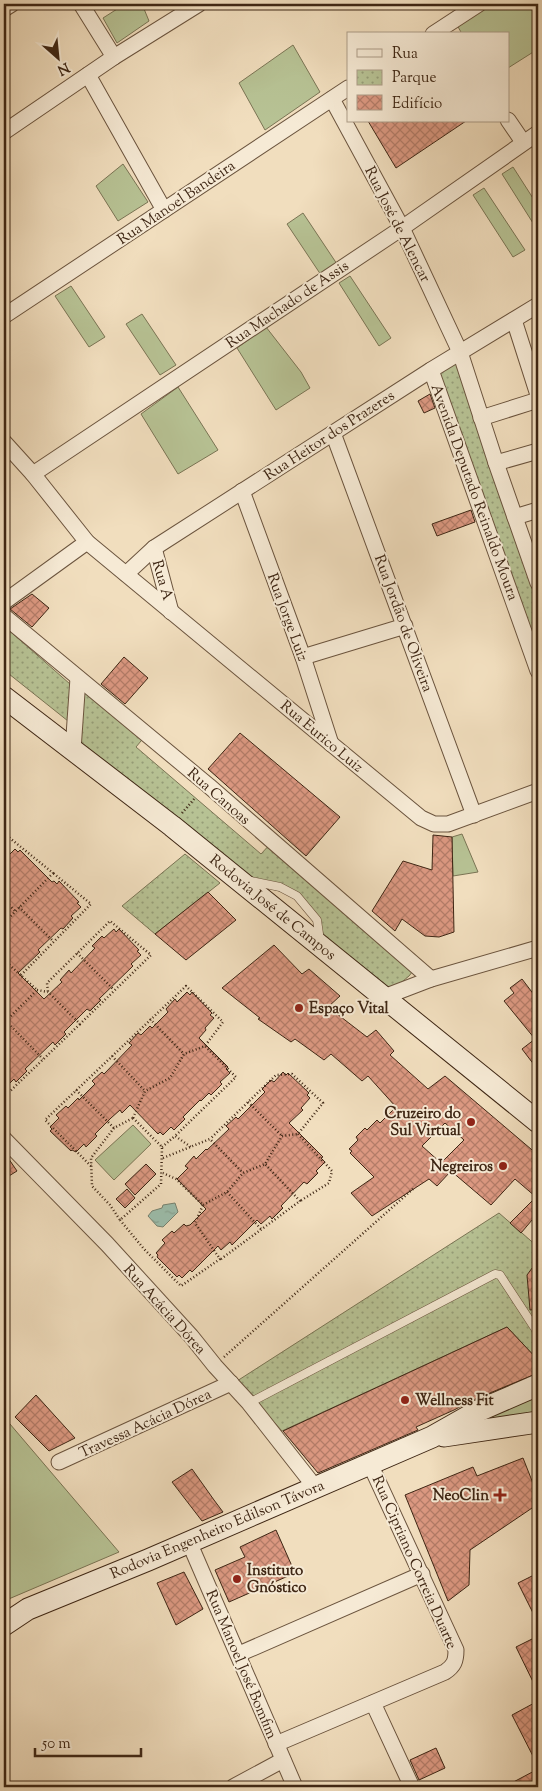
<svg xmlns="http://www.w3.org/2000/svg" width="542" height="1791" viewBox="0 0 542 1791" font-family="'Sorts Mill Goudy',serif">
<style>
.grass{fill:#b7c294;stroke:#7a7454}
.park{fill:url(#park-dots);stroke:#7a7454}
.water{fill:url(#water-ripples);stroke:#76816f}
.building{fill:url(#building-cross-hatch);stroke:#3e2614;fill-rule:evenodd}
.lines{fill:none;stroke-linecap:round;stroke-linejoin:round}
.lane-casing{stroke:#6b543e;stroke-width:9}
.street-casing{stroke:#6b543e;stroke-width:17}
.secondary-casing{stroke:#3e2614;stroke-width:23}
.path{stroke:#3e2614;stroke-width:2.5;stroke-dasharray:1 2.5;stroke-linecap:butt}
.lane{stroke:#f6ead5;stroke-width:8}
.street{stroke:#f6ead5;stroke-width:15}
.secondary{stroke:#f6ead5;stroke-width:21}
.poi-dot{fill:#8f2418;stroke:#f6ead5;stroke-width:2}
.labels{text-anchor:middle;stroke-width:4;stroke-linejoin:round;paint-order:stroke}
.street-label{font-size:15px;fill:#3e2614;stroke:#f6ead5}
.poi-label{font-size:15px;font-weight:bold;fill:#3e2614;stroke:#f6ead5;text-anchor:start}
</style>
<defs>
<pattern id="park-dots" width="8" height="8" patternUnits="userSpaceOnUse" patternTransform="scale(1.25)"><rect width="8" height="8" fill="#b7c294"/><path d="M2 2h.1M6 6h.1" fill="none" stroke="#969d78" stroke-width="1.8" stroke-linecap="round"/></pattern>
<pattern id="water-ripples" width="26" height="14" patternUnits="userSpaceOnUse" patternTransform="scale(1.25)"><rect width="26" height="14" fill="#9cbdab"/><path d="M2 4q2-2 4 0t4 0M15 11q2-2 4 0t4 0" fill="none" stroke="#87a292"/></pattern>
<pattern id="building-cross-hatch" width="8" height="8" patternUnits="userSpaceOnUse" patternTransform="scale(1.25)"><rect width="8" height="8" fill="#db9881"/><path d="M0 0l8 8M0 8l8-8" fill="none" stroke="#b37c68"/></pattern>
</defs>
<rect width="100%" height="100%" fill="#f1debe"/>
<filter id="stains"><feTurbulence type="fractalNoise" baseFrequency=".004" numOctaves="4"/><feColorMatrix values="0 0 0 0 .2 0 0 0 0 .09 0 0 0 0 .02 0 0 0 .5 -.17"/></filter>
<radialGradient id="worn" r=".72"><stop offset=".6" stop-color="#630" stop-opacity="0"/><stop offset="1" stop-color="#630" stop-opacity=".3"/></radialGradient>
<g class="grass">
<path d="M125,4h17l7,17 -32,22 -14,-25z"/>
<path d="M486,4h52v45l-30,19v-34h-46l-6,-11z"/>
<path d="M293,45l27,47 -55,38 -26,-47z"/>
<path d="M123,164l25,38 -30,19 -22,-35z"/>
<path d="M513,167l25,39v25l-36,-57z"/>
<path d="M484,188l41,62 -12,7 -40,-62z"/>
<path d="M303,213l34,51 -16,11 -34,-51z"/>
<path d="M350,276l41,62 -12,8 -40,-63z"/>
<path d="M71,286l34,51 -16,10 -34,-51z"/>
<path d="M142,314l34,51 -16,10 -34,-51z"/>
<path d="M266,327l35,45 9,16 -34,22 -39,-62z"/>
<path d="M178,387l40,63 -40,24 -37,-60z"/>
<path d="M462,834l16,38 -25,4 -1,-39z"/>
<path d="M133,1125l18,19 -37,36 -19,-20z"/>
<path d="M538,1392v22l-64,11z"/>
<path d="M4,1417l115,135 -115,49z"/>
</g>
<g class="park">
<path d="M460,352l78,233v86l-107,-301z"/>
<path d="M4,626l66,58 -2,37 -64,-51z"/>
<path d="M78,678l68,57 -10,12 125,107 11,-12 141,129 -4,5 -25,21 -63,-52 -4,-25 -20,-24 -60,-17 -164,-138z"/>
<path d="M185,854l35,29 -65,51 -33,-28z"/>
<path d="M499,1213l39,34v113l-31,-33 -225,104 -45,-50z"/>
</g>
<path class="water" d="M175,1203l3,9 -15,15 -6,-1 -9,-10 4,-5 10,-3 1,-3z"/>
<g class="building">
<path d="M368,121h98l-70,47z"/>
<path d="M430,394l5,14 -11,5 -6,-12z"/>
<path d="M471,510l4,12 -38,14 -5,-12z"/>
<path d="M32,594l17,14 -17,19 -22,-18z"/>
<path d="M124,657l24,21 -23,26 -24,-20z"/>
<path d="M240,733l100,84 -34,39 -98,-87z"/>
<path d="M433,835l19,2 2,95 -15,5 -14,-1 -23,-17 -7,12 -23,-20 31,-50 29,9z"/>
<path d="M15,849l3,3 2,-2 32,32 2,-1 3,3 2,-3 20,21 -2,1 4,4 -10,9 2,2 -10,11 -2,-1 -23,22 2,2 -22,21 26,26 18,-17 -2,-2 9,-10 2,3 24,-25 -3,-2 10,-10 2,2 10,-9 2,3 3,-3 20,21 -2,1 4,4 -10,9 2,2 -34,33 2,1 -11,11 -3,-2 -23,23 2,2 -11,11 -2,-3 -28,27 2,2 -11,11 -2,-3 -10,10v-229z"/>
<path d="M208,892l28,28 -50,40 -31,-26z"/>
<path d="M274,945l28,29 7,-5 31,27 -12,11 39,30 9,-7 18,21 -4,4 38,34 17,-13 93,79v58l-17,20 -11,-10 26,-26 -21,-18 -24,26 -40,-34 -14,15 -8,-7 -57,37 -21,-23 23,-16 -24,-24 2,-2 -3,-2 9,-9 -2,-3 9,-9 2,2 10,-10 3,3 16,-16 -28,-31 -6,5 -31,-27 -7,6 -29,-21 -4,3 -33,-23 2,-1 -38,-30zM445,1123l19,17 -23,23 -19,-17z"/>
<path d="M522,979l16,21v70l-16,-21 13,-10 -31,-38 10,-8 -4,-5z"/>
<path d="M187,992l3,3 2,-3 20,21 -2,2 4,3 -9,10 1,2 -7,8 29,29 -2,2 4,4 -10,9 2,2 -11,11 -2,-2 -8,8 -1,-1 -17,17 2,2 -11,11 -3,-3 -8,8 -3,-3 -2,2 -28,-29 -8,8 -2,-3 -9,8 -16,16 2,2 -11,11 -2,-3 -8,8 -4,-2 -1,1 -21,-20 2,-2 -2,-2 9,-9 -3,-3 10,-9 2,2 10,-10 1,2 16,-16 -3,-3 10,-9 2,2 28,-29 -3,-2 9,-10 3,2 9,-9 2,2 16,-16 -2,-3 9,-10 2,3z"/>
<path d="M283,1072l3,3 2,-2 21,20 -2,2 3,3 -9,10 2,2 -14,13 34,34 -2,1 4,4 -9,9 2,2 -11,11 -3,-2 -23,24 2,2 -11,11 -2,-3 -9,8 -4,-4 -25,25 -2,-3 -9,8 -3,-4 -26,26 -2,-2 -8,8 -3,-3 -2,2 -20,-20 1,-2 -2,-2 9,-10 -3,-3 10,-9 2,2 10,-9 2,2 4,-1 16,-16 -29,-30 11,-11 -3,-2 9,-10 2,3 10,-10 1,1 22,-21 -3,-3 10,-9 2,2 27,-27 -3,-3 9,-9 3,2z"/>
<path d="M4,1152l13,19 -13,8z"/>
<path d="M146,1164l10,10 -21,21 -10,-11z"/>
<path d="M127,1189l8,9 -10,10 -9,-9z"/>
<path d="M538,1260v49l-8,1 -3,-35z"/>
<path d="M507,1327l31,33v13l-65,27 -19,10 -38,17 2,3 -100,43 -35,-42z"/>
<path d="M36,1395l39,43 -26,13 -34,-34z"/>
<path d="M523,1458l15,38v8l-68,46 -1,35 -21,16 -43,-106 68,-28 4,9z"/>
<path d="M192,1469l22,31 9,12 -21,9 -30,-39z"/>
<path d="M276,1530l19,43 -66,29 -14,-32 30,-13 -5,-10z"/>
<path d="M184,1572l19,37 -27,16 -19,-42z"/>
<path d="M534,1575l4,7v41l-20,-40z"/>
<path d="M538,1636v56l-22,-45z"/>
<path d="M538,1701v65l-26,-51z"/>
<path d="M436,1748l9,20 -26,12 -9,-20z"/>
<path d="M538,1769v18h-34z"/>
</g>
<g class="lines">
<g class="lane-casing">
<g id="lane">
<path d="M251,881l29,6 17,9 20,24 3,21"/>
<path d="M249,1403l246,-129 5,1 38,58"/>
</g>
</g>
<g class="street-casing">
<g id="street">
<path d="M81,4l33,53"/>
<path d="M4,9l8,-5"/>
<path d="M433,34l46,-30"/>
<path d="M88,75l76,135"/>
<path d="M332,99l70,129 58,124 36,111 42,120"/>
<path d="M508,120l15,22"/>
<path d="M4,132l110,-75 85,-53"/>
<path d="M4,316l344,-228"/>
<path d="M514,320l24,75"/>
<path d="M431,370l107,301"/>
<path d="M481,418l57,-18"/>
<path d="M333,433l141,382"/>
<path d="M4,442l29,32 54,68 334,276 13,6h14l90,-33"/>
<path d="M496,463l42,-12"/>
<path d="M33,474l369,-246 136,-95"/>
<path d="M242,491l61,166 28,87"/>
<path d="M515,517l23,-7"/>
<path d="M154,548l17,64"/>
<path d="M126,574l28,-26 277,-178 107,-65"/>
<path d="M4,602l83,-60"/>
<path d="M4,616l205,170 222,193"/>
<path d="M303,657l102,-31"/>
<path d="M73,750l5,-72"/>
<path d="M384,997l47,-18 107,-31"/>
<path d="M4,1139l103,105 84,92 24,30 34,37 66,84"/>
<path d="M59,1462l172,-79"/>
<path d="M189,1542l106,245"/>
<path d="M239,1654l183,-80"/>
<path d="M373,1703l39,84"/>
<path d="M276,1744l169,-72c9,-6 11,-11 11,-22l-86,-186"/>
<path d="M233,1787l50,-27"/>
</g>
</g>
<g class="secondary-casing">
<g id="secondary">
<path d="M4,697l168,129 366,296"/>
<path d="M444,1436l94,-14"/>
<path d="M4,1625l24,-16 120,-49 284,-123 46,-26 60,-26"/>
</g>
</g>
<g class="path">
<path d="M182,813l13,-15"/>
<path d="M4,837l2,-2 47,38 -49,50"/>
<path d="M4,900l11,11"/>
<path d="M19,907l34,34"/>
<path d="M77,953l37,37"/>
<path d="M4,960l33,30 -33,33"/>
<path d="M21,975l70,-71 -38,-31"/>
<path d="M37,990l11,2 32,32 71,-69 -41,-34 -63,62 1,9"/>
<path d="M150,1019l34,35"/>
<path d="M6,1021l37,38"/>
<path d="M112,1056l33,35"/>
<path d="M76,1090l38,38"/>
<path d="M4,1092l2,3 74,-71"/>
<path d="M248,1102l34,34"/>
<path d="M133,1118l29,29 -1,37 -41,36 -10,-15 -18,-19 -1,-28 23,-30z"/>
<path d="M133,1118l12,-27 25,-13 14,-24 21,-8 31,31 -61,59"/>
<path d="M298,1134l34,37 -3,12 -29,18"/>
<path d="M162,1147l13,-11 16,11"/>
<path d="M163,1158l47,-19 33,34"/>
<path d="M91,1166l-46,-46 141,-134 37,36 -18,24"/>
<path d="M227,1192l34,37"/>
<path d="M203,1205l24,-13 16,-19 22,-9 17,-28 16,-2 25,-31 -31,-29 -16,1 -66,64"/>
<path d="M120,1220l24,29 37,37 39,-27 -25,-36 8,-18 -27,-26 -13,-6"/>
<path d="M221,1259l79,-58 -35,-37"/>
<path d="M224,1357l190,-169"/>
</g>
<use href="#lane" class="lane"/>
<use href="#street" class="street"/>
<use href="#secondary" class="secondary"/>
</g>
<g class="poi-dot">
<circle cx="299" cy="1008" r="5"/>
<circle cx="471" cy="1122" r="5"/>
<circle cx="503" cy="1166" r="5"/>
<circle cx="405" cy="1400" r="5"/>
<path d="M497.5 1487.5h5v5h5v5h-5v5h-5v-5h-5v-5h5z"/>
<circle cx="237" cy="1579" r="5"/>
</g>
<g class="labels">
<g class="street-label">
<text transform="translate(176 202) rotate(-34)" y="5">Rua Manoel Bandeira</text>
<text transform="translate(398 224) rotate(63)" y="5">Rua José de Alencar</text>
<text transform="translate(287 304) rotate(-34)" y="5">Rua Machado de Assis</text>
<text transform="translate(329 435) rotate(-33)" y="5">Rua Heitor dos Prazeres</text>
<text transform="translate(475 492) rotate(70)" y="5">Avenida Deputado Reinaldo Moura</text>
<text transform="translate(163 580) rotate(74)" y="5">Rua A</text>
<text transform="translate(288 617) rotate(70)" y="5">Rua Jorge Luiz</text>
<text transform="translate(404 623) rotate(70)" y="5">Rua Jordão de Oliveira</text>
<text transform="translate(322 736) rotate(40)" y="5">Rua Eurico Luiz</text>
<text transform="translate(219 796) rotate(41)" y="5">Rua Canoas</text>
<text transform="translate(273 907) rotate(39)" y="5">Rodovia José de Campos</text>
<text transform="translate(165 1309) rotate(48)" y="5">Rua Acácia Dórea</text>
<text transform="translate(145 1423) rotate(-25)" y="5">Travessa Acácia Dórea</text>
<text transform="translate(217 1529) rotate(-23)" y="5">Rodovia Engenheiro Edilson Távora</text>
<text transform="translate(415 1562) rotate(66)" y="5">Rua Cipriano Correia Duarte</text>
<text transform="translate(242 1664) rotate(67)" y="5">Rua Manoel José Bomfim</text>
</g>
<g class="poi-label">
<text x="309" y="1013">Espaço Vital</text>
<text x="461" y="1118" text-anchor="end">Cruzeiro do<tspan x="461" dy="17">Sul Virtual</tspan></text>
<text x="493" y="1171" text-anchor="end">Negreiros</text>
<text x="415" y="1405">Wellness Fit</text>
<text x="489" y="1500" text-anchor="end">NeoClin</text>
<text x="247" y="1575">Instituto<tspan x="247" dy="17">Gnóstico</tspan></text>
</g>
</g>
<rect width="542" height="1791" fill="none" stroke="#f1debe" stroke-width="20"/>
<rect x="5" y="5" width="532" height="1781" fill="none" stroke="#3e2614" stroke-width="2.5"/>
<rect x="10" y="10" width="522" height="1771" fill="none" stroke="#3e2614"/>
<rect x="347" y="32" width="162" height="90" fill="#f6ead5" stroke="#ac9c88"/>
<rect x="357" y="49" width="25" height="8" fill="#f6ead5" stroke="#ac9c88"/>
<text x="392" y="58" font-size="15" fill="#3e2614">Rua</text>
<rect x="357" y="70" width="25" height="15" fill="url(#park-dots)" stroke="#ac9c88"/>
<text x="392" y="82" font-size="15" fill="#3e2614">Parque</text>
<rect x="357" y="95" width="25" height="15" fill="url(#building-cross-hatch)" stroke="#ac9c88"/>
<text x="392" y="108" font-size="15" fill="#3e2614">Edifício</text>
<g transform="translate(58 58) rotate(153)" stroke="#f6ead5" stroke-width="4" paint-order="stroke">
<path d="M0-4L9 19L0 12L-9 19Z" fill="#3e2614"/>
<text y="-8" font-size="14" font-weight="bold" text-anchor="middle" fill="#3e2614">N</text>
</g>
<path d="M35 1748v8h106v-8" fill="none" stroke="#3e2614" stroke-width="2.5"/>
<text x="42" y="1748" font-size="15" fill="#3e2614" stroke="#f6ead5" stroke-width="4" paint-order="stroke">50 m</text>
<rect width="100%" height="100%" filter="url(#stains)"/>
<rect width="100%" height="100%" fill="url(#worn)"/>
</svg>
